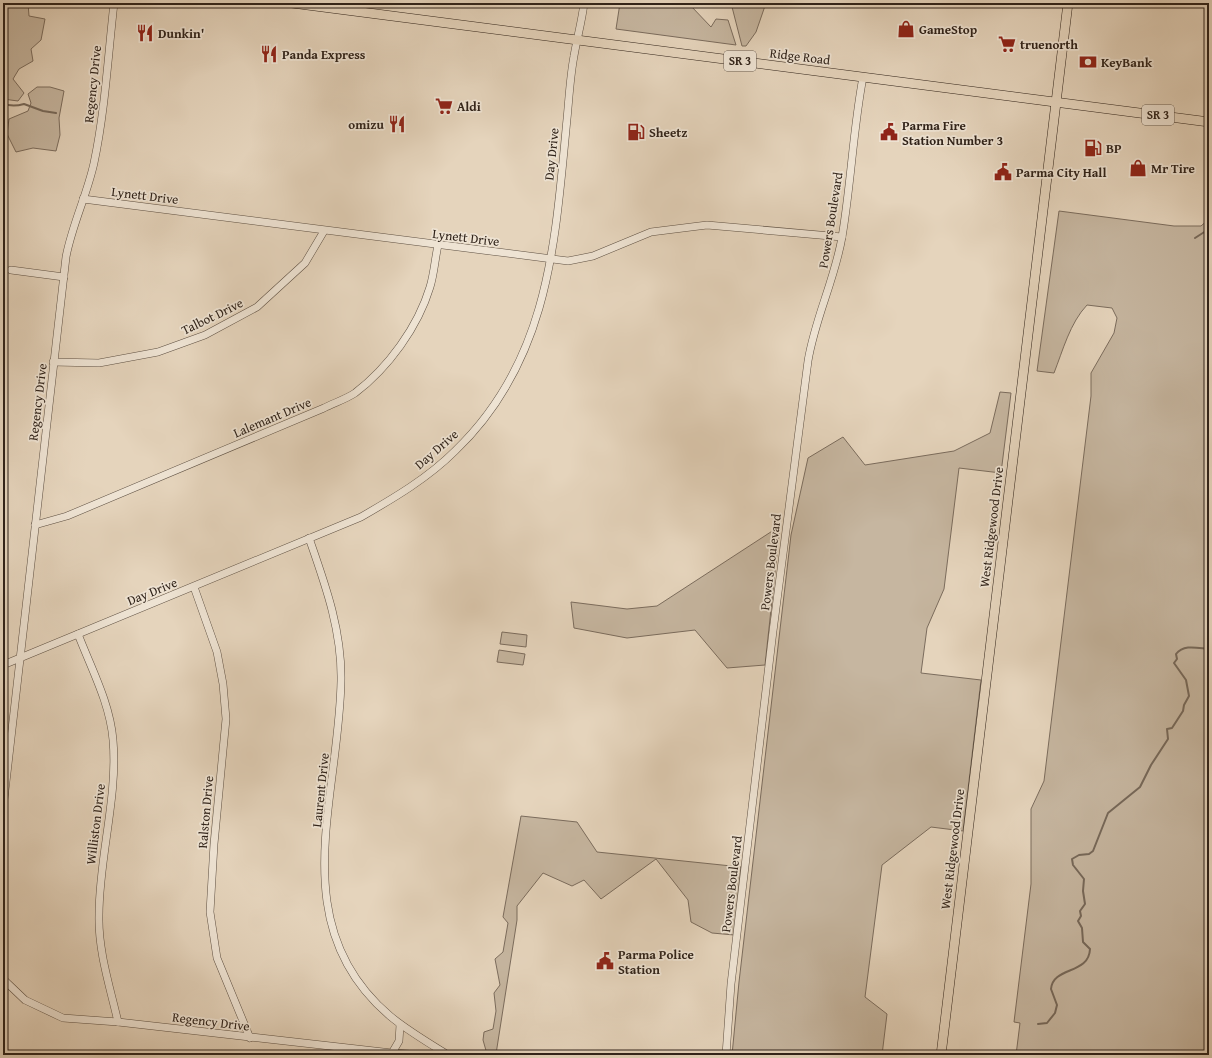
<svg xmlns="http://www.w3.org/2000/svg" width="1212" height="1058" viewBox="0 0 1212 1058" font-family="'Gentium Book Plus',serif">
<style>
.green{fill:#c6b6a0;stroke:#7b6c5d}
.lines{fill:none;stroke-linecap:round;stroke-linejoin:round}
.stream{stroke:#77695a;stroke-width:2}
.minor-casing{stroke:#5d4f42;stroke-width:8}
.major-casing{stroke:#30231a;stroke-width:10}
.minor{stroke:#eee3d3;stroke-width:7}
.major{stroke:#e5d4bc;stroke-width:9}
.labels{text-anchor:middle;stroke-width:3.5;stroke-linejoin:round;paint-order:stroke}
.shield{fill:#eee3d3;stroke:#695d52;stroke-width:1}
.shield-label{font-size:12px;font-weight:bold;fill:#30231a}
.poi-label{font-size:13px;font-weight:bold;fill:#30231a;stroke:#eee3d3;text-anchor:start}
.street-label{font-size:13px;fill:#30231a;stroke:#eee3d3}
</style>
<rect width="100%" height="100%" fill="#e5d4bc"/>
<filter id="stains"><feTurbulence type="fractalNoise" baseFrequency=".005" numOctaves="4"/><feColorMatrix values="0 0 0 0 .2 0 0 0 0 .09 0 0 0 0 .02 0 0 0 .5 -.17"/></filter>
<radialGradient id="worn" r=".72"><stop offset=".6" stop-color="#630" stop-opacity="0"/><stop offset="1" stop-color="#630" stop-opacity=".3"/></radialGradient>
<g class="green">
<path d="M8,3h20l1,13 16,3 -4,21 -10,9 2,12 -14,8 -6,10 11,14 -6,8 -15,-2v-90z"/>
<path d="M620,3h73l-2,3 20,21 5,-8 12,1 8,25 -120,-16z"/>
<path d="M731,3h35l-10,29 -10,14h-4z"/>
<path d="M37,87h13l14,4 -5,27 1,17 -4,16 -23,-3 -17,4 -9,-18 2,-15 19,-8 3,-8 -3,-9z"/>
<path d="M1059,211l115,15h27l8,-7v836h-193l4,-32 -6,-1 17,-138v-75l13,-28 47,-385v-23l23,-40 3,-15 -5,-10 -25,-3c-17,18 -24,45 -33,68l-17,-2z"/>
<path d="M1000,392l11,1 -10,80 -42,-5 -15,121 -17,39 -6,45 60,7 -18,151 -32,-4 -49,38 -17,132 22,17 -5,41h-150l7,-73 52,-447 17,-77 35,-21 22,28 89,-14 36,-18z"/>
<path d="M780,526l-15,139 -38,3 -32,-38 -68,8 -53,-10 -3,-26 56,7 30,-3z"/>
<path d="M502,632l25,3 -1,12 -26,-3z"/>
<path d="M499,650l26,4 -2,11 -26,-3z"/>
<path d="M521,816l56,6 20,30 144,15 -7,68 -22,-2 -21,-11 -3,-22 -32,-41 -55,40 -17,-19 -12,6 -29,-13 -26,33v14l-21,134h-9l-4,-14 1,-8 9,-3 3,-18 -2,-18 6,-8 -5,-26 8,-7 5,-29 -5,-6z"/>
</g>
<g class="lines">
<g class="stream">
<path d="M3,103c7,4 14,3 21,1l19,7 13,2"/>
<path d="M1195,238l14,-9"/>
<path d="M1038,1024l9,-1 8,-10 2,-8 -6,-16c2,-23 38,-14 39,-40l-7,-7 -1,-14 -4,-7 3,-5 -1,-5 5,-7 -2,-13 1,-12 -11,-14 -1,-6 7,-4 10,-1 4,-3 15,-38 32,-26 11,-22 17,-26 -1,-10 5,-1 11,-17 1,-6 5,-9 -3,-16 -12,-17 3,-4 -1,-5c8,-10 21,-6 33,-5"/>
</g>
<g class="minor-casing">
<g id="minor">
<path d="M83,199l485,62 25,-5 58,-24 56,-7 135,12"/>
<path d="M11,270l53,7"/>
<path d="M53,362l46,1 59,-11 47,-17 52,-28 48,-44 19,-32"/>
<path d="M35,525l32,-9 257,-108c10,-5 22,-9 31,-15 33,-25 63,-66 75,-106 4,-13 5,-28 8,-42"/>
<path d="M309,538c16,46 33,92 32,143 -2,118 -58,244 49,335 18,15 39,27 58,39"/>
<path d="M194,587l23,65 6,32 3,35 -12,125 -4,68 7,46 33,80"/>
<path d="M78,634c13,34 32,69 35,106 5,57 -14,117 -14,175 -1,36 11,72 19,107"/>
<path d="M3,665l358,-148c33,-19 67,-39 94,-66 95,-91 100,-209 112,-332 2,-20 3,-42 7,-63 3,-18 8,-35 10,-53"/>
<path d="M3,808l63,-551c6,-32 21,-62 28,-94 11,-52 14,-107 20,-160"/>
<path d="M3,979l22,21 38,18 55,4 274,31 35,2"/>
<path d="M392,1053l7,-12 1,-16"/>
<path d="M726,1055l5,-71 42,-353 35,-270c7,-43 27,-82 34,-124 9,-53 11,-107 21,-160"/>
</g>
</g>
<g class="major-casing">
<g id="major">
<path d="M292,3l917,119"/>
<path d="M941,1055l127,-1052"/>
</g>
</g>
<use href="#minor" class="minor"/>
<use href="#major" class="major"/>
</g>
<defs>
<g id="shop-bare" transform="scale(1.38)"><path d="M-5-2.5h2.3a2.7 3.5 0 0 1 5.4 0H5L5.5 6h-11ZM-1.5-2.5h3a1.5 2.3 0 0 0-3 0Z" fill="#8f2418" stroke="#eee3d3" stroke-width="2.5" paint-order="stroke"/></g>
<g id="restaurant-bare" transform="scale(1.38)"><path d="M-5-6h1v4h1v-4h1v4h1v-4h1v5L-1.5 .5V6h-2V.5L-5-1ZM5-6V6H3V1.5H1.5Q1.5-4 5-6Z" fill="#8f2418" stroke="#eee3d3" stroke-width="2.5" paint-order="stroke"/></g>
<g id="supermarket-bare" transform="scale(1.38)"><path d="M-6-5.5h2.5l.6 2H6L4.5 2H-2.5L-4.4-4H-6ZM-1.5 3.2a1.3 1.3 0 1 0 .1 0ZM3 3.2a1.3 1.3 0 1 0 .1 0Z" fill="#8f2418" stroke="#eee3d3" stroke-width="2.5" paint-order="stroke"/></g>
<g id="bank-bare" transform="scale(1.38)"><path d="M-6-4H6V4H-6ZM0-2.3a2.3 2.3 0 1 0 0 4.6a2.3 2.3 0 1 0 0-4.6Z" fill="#8f2418" stroke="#eee3d3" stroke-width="2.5" paint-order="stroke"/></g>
<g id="fuel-bare" transform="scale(1.38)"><path d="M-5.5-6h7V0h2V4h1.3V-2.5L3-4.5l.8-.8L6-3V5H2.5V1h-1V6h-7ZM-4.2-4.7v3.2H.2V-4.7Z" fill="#8f2418" stroke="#eee3d3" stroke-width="2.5" paint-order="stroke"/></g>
<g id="civic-bare" transform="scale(1.38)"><path d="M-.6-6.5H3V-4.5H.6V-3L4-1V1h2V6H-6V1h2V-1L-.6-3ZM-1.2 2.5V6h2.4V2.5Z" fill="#8f2418" stroke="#eee3d3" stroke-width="2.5" paint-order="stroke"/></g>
</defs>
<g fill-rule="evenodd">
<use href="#shop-bare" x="906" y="29"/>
<use href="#restaurant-bare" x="145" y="33"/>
<use href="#supermarket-bare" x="1007" y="44"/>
<use href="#restaurant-bare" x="269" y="54"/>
<use href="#bank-bare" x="1088" y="62"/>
<use href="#supermarket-bare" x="444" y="106"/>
<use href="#restaurant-bare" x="397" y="124"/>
<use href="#fuel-bare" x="636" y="132"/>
<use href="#civic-bare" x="889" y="132"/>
<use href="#fuel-bare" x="1093" y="148"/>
<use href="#shop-bare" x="1138" y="168"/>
<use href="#civic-bare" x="1003" y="172"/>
<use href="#civic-bare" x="605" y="961"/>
</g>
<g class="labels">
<g class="shield">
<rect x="724" y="51" width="32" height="20" rx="3"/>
<rect x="1142" y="105" width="32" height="20" rx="3"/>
</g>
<g class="shield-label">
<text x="740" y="65">SR 3</text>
<text x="1158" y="119">SR 3</text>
</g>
<g class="poi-label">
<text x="919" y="34">GameStop</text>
<text x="158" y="38">Dunkin'</text>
<text x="1020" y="49">truenorth</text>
<text x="282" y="59">Panda Express</text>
<text x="1101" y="67">KeyBank</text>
<text x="457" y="111">Aldi</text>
<text x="384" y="129" text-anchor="end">omizu</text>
<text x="902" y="130">Parma Fire<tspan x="902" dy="15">Station Number 3</tspan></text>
<text x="649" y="137">Sheetz</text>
<text x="1106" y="153">BP</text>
<text x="1151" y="173">Mr Tire</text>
<text x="1016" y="177">Parma City Hall</text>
<text x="618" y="959">Parma Police<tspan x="618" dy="15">Station</tspan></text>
</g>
<g class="street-label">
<text transform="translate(800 56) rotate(7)" y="5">Ridge Road</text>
<text transform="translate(92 84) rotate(-84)" y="5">Regency Drive</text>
<text transform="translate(551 154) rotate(-84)" y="5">Day Drive</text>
<text transform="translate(145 195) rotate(7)" y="5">Lynett Drive</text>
<text transform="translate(830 220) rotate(-81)" y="5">Powers Boulevard</text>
<text transform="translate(466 237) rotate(7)" y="5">Lynett Drive</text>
<text transform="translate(212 316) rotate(-26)" y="5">Talbot Drive</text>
<text transform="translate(37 402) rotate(-83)" y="5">Regency Drive</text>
<text transform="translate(272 417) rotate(-23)" y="5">Lalemant Drive</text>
<text transform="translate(436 449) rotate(-41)" y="5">Day Drive</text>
<text transform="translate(991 527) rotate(-83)" y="5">West Ridgewood Drive</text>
<text transform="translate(770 562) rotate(-83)" y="5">Powers Boulevard</text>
<text transform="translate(152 591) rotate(-22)" y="5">Day Drive</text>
<text transform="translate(320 790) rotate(-84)" y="5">Laurent Drive</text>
<text transform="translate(205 812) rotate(-85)" y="5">Ralston Drive</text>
<text transform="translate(95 824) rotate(-83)" y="5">Williston Drive</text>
<text transform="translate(952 849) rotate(-83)" y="5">West Ridgewood Drive</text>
<text transform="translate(731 884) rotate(-83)" y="5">Powers Boulevard</text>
<text transform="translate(211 1021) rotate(7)" y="5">Regency Drive</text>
</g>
</g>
<rect width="1212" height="1058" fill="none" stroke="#e5d4bc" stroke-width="16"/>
<rect x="4" y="4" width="1204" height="1050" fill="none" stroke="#30231a" stroke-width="2"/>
<rect x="8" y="8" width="1196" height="1042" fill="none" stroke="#30231a"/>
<rect width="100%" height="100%" filter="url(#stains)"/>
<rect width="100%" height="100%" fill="url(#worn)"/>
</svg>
